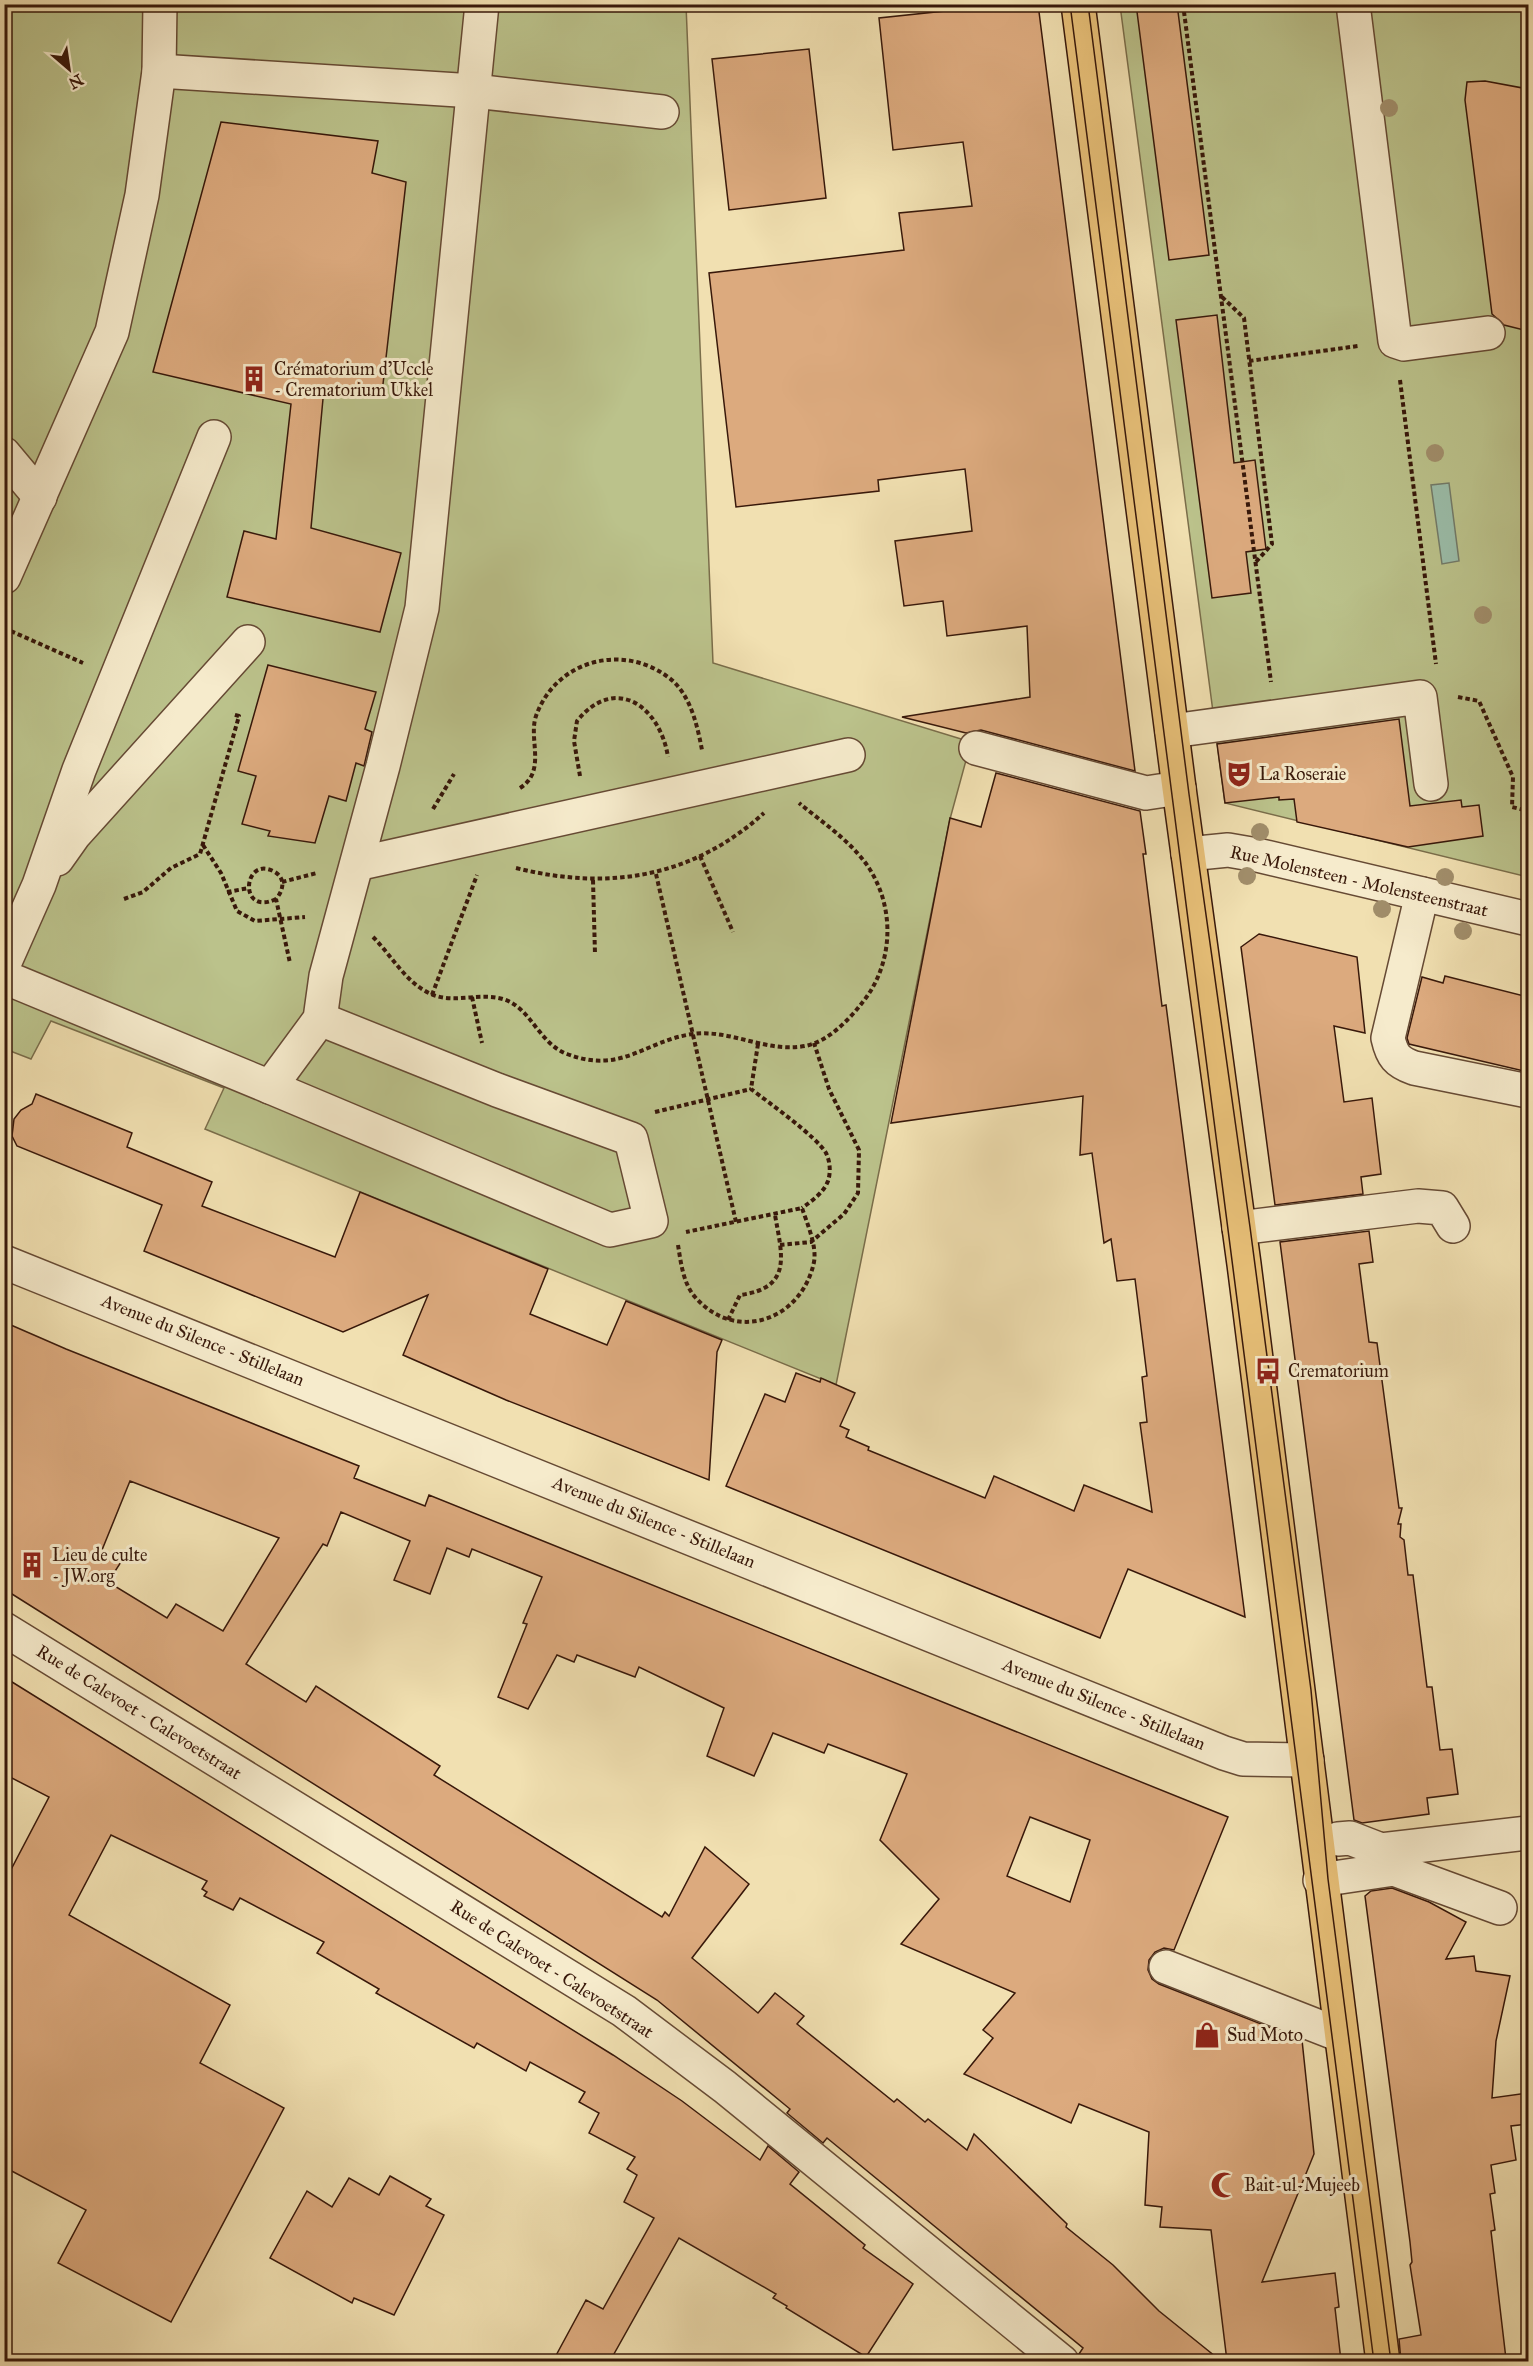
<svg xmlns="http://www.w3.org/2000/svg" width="1533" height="2366" viewBox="0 0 1533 2366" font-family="'IM FELL Great Primer',serif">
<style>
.green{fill:#bbc28b;stroke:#7a6d4a;stroke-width:1.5}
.water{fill:#9bbda9;stroke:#737b69;stroke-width:1.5}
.building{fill:#dcaa7e;stroke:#38180a;stroke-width:1.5;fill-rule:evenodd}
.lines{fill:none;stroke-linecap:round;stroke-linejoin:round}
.minor-casing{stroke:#664a34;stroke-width:36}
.major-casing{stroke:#38180a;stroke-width:36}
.path{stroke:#38180a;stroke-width:4;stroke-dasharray:4.5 3;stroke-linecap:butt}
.minor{stroke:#f6ebcc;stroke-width:33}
.major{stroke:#e8c078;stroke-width:33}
.tram{stroke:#38180a;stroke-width:1.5}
.tree{fill:#a18e6b}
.labels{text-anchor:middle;stroke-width:6;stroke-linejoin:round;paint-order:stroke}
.poi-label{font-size:18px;fill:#38180a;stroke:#f6ebcc;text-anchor:start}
.street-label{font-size:18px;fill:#38180a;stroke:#f6ebcc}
</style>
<rect width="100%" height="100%" fill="#f1e0b1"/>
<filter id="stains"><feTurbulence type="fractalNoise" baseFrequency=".00333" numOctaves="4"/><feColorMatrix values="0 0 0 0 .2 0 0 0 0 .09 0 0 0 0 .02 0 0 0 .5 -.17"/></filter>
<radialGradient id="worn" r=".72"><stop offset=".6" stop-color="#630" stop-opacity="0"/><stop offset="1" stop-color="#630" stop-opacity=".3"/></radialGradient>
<g class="green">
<path d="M5,5h681l27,658 258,79 -21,77 -114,566 -631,-256 19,-41 -173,-67 -20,38 -26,-10z"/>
<path d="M1120,5h408v872l-303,-74z"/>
</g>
<path class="water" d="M1449,483l10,78 -17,3 -11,-79z"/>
<g class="building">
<path d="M953,4h85l97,767 -154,-41 -15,3 -64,-16 128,-20 -3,-71 -80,10 -4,-35 -39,5 -9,-65 77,-10 -7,-62 -87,11 1,11 -143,16 -27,-234 195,-23 -5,-37 73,-7 -9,-64 -70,8 -14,-132 75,-8z"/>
<path d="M1136,4h41l32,251 -40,5z"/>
<path d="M809,49l17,149 -97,12 -17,-151z"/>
<path d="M1485,81l43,8v242l-24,-6 -12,-11 -27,-214 2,-18z"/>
<path d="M221,122l157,19 -6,32 34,9 -24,211 -58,-5 -13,140 90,25 -21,79 -153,-35 17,-66 32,8 15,-135 -138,-32z"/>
<path d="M1217,315l17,148 21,-3 11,89 -20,3 5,41 -39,5 -36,-278z"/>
<path d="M268,665l108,27 -11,37 7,3 -8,34 -8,-3 -10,38 -17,-5 -14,47 -47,-7 2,-5 -28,-7 14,-48 -18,-5z"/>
<path d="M1399,719l11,87 51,-6 1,7 17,-2 4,31 -75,11 -111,-25 -3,-23 -15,1v-3l-54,6 -8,-59z"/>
<path d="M996,773l144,38 6,43h-3l19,152 4,-1 79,612 -117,-48 -28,69 -374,-152 39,-92 20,8 11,-29 24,9 1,-4 34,15 -15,33 9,4 -3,7 23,10 -1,3 117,48 9,-22 80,35 10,-26 68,27 -12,-89 7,-1 -5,-45 5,-1 -12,-97 -18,2 -6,-42 -7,4 -12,-90 -12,2 3,-59 -192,27 59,-305 31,9z"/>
<path d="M1259,934l98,23 8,76 -31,-7 10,76 28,-4 9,76 -20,3 2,17 -88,11 -34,-258z"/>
<path d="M1445,976l83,21v75l-119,-28 -2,-6 15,-61 21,6z"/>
<path d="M36,1094l96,39 -5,14 85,35 -10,24 133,51 25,-65 188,77 -18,45 77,31 19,-44 96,39 -5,12 -8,128 -203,-80 -103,-45 25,-60 -85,37 -199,-81 18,-46 -145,-59 -5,-10 2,-17 7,-9 11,-6z"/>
<path d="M1369,1231l4,31 -14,2 10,78 8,1 22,165h3l-4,16h3l-1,13 4,3 4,35h5l14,112h5l8,63 12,-1 6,45 -31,4 2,16 -67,9 -8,-3 -74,-578z"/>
<path d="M4,1322l62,27 293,117 -5,12 71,28 4,-11 799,322 -54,133 -10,-2 -9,4 -6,8 -1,10 4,9 7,5 143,56 12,114 -52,128 73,-9 4,34 -4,1 6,53h-114l-16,-131 -51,-3 2,-20 -17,-2 4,-73 -70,-28 -8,19 -107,-49 29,-36 -10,-8 32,-37 -114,-49 38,-45 -59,-59 27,-66 -79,-30 -4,9 -51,-20 -19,43 -47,-20 17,-48 -85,-41 -4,10 -58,-22 -3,7 -17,-7 -29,54 -30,-12 29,-73 -4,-1 19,-46 -70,-28 -3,8 -22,-9 -17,46 -36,-14 16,-39 -69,-29 -14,34 -4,-2 -77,120 60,38 10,-16 124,80 -6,9 228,142 3,-5 4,4 36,-69 44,37 -57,74 66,55 17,-20 29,23 -7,8 97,78 3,-3 28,23 3,-3 39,31 7,-16 93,90 -1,3 47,38 46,46 62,50h-141l-1,-7 4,-6 -256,-210 -4,5 -36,-30 3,-4 -133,-109 -653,-411zM130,1481l149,57 -56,93 -47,-27 -9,14 -59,-36 13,-20 -19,-12zM1030,1817l60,23 -20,62 -63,-26z"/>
<path d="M4,1677l609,378 69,46 78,59 8,-14 31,26 -9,12 75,61 -2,3 50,36 -47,73 -80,-49 1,-2 -14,-8 3,-4 -97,-56 -69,123h-57l33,-61 17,9 51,-91 -30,-16 13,-27 -10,-6 8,-12 -46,-24 10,-20 -20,-11 6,-10 -55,-30 -4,9 -49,-28 -3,5 -98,-55 3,-4 -62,-36 7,-11 -84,-44 -7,12 -29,-14 3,-4 -5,-3 5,-8 -96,-46 -42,80 161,90 -30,58 84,45 -113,214 -113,-59 28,-53 -82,-43v-284l45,-86 -45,-23z"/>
<path d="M1392,1888l37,14 37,20 -20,37 28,-3 2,15 34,5 -14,65 -4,57 36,-5v31l-17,2 5,34 -25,5 4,28 -5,1 5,36 -4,1 15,128 -105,2 -2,-22 22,-4 -11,-70 2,-3 -2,-20 -45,-346 6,-5z"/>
<path d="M390,2176l41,23 -5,7 18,9 -50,100 -40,-17 -2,5 -82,-45 37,-67 25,16 17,-29 30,17z"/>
</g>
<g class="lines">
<g class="minor-casing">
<g id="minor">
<path d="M1353,4l42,337 9,3 84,-11"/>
<path d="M159,71l315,20 188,21"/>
<path d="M4,454l36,43"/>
<path d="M4,577l108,-245 30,-137 17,-124 1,-67"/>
<path d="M1172,731l248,-34 11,87"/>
<path d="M976,748l170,45 33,-5"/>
<path d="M1188,854l40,-4 29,5 271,64"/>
<path d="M57,859l17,-24 174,-193"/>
<path d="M357,864l491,-109"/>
<path d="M1422,894l-34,144c4,18 9,24 26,30l114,23"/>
<path d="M4,964l35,-79 40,-115 135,-333"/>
<path d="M4,977l266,110 50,-68 6,-43 57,-210 39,-158 60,-604"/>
<path d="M270,1087l340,143 41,-9 -20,-82 -134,-49 -177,-71"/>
<path d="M1239,1228l179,-22 24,2 11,18"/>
<path d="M4,1262l1220,491 19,6 64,1"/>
<path d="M4,1629l620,382 101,76 337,275"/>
<path d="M1338,1839l12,-1 31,12 147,-17"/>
<path d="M1320,1880l74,-11 106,39"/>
<path d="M1166,1967l174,68"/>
</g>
</g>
<g class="major-casing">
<path id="major" d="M1078,4l101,784 65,476 139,1098"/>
</g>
<g class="path">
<path d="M1183,4l88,678"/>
<path d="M1222,297l22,21 28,226 -17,19"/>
<path d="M1249,361l109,-15"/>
<path d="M4,375v5"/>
<path d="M1400,380l36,284"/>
<path d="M4,628l79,35"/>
<path d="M1458,697l21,4 34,76 -1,30 16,4"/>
<path d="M580,776l-6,-35 3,-20c38,-47 83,-15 91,36"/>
<path d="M520,788c27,-17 8,-49 16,-72 20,-56 86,-73 132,-39 22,16 29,47 34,73"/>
<path d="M433,809l21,-35"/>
<path d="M203,845l18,28 16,38 18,10 50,-4"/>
<path d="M700,856l33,76"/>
<path d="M516,868c92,23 176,10 248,-55"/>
<path d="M656,874l80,348"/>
<path d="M593,880l2,74"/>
<path d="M282,882l35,-9"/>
<path d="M227,892l22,-4"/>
<path d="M124,899l19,-7 28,-24 29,-14 39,-138 -7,-2"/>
<path d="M276,899c-38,18 -33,-43 -3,-28 13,6 11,19 3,28l14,64"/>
<path d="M373,937c19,19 33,46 58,57 26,12 59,-7 84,11 18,12 28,40 52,49 55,21 79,-14 126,-20 38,-5 73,19 112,12 22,-4 43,-25 57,-43 31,-38 34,-93 7,-135 -17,-26 -47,-46 -70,-65"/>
<path d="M432,995l45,-120"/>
<path d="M472,997l10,46"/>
<path d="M758,1044l-7,45c17,13 66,48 75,64 4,8 5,19 2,28 -4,11 -16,20 -26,27"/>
<path d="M655,1112l96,-23"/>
<path d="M678,1245c3,18 5,38 17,52 41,47 107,23 119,-35 3,-16 -7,-39 -12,-54l-116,24"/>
<path d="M780,1245l31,-3 33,-28 14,-21 1,-43 -30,-61 -15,-46"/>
<path d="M728,1320l12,-25c53,-7 42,-40 35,-80"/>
</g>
<use href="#minor" class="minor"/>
<use href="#major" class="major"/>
<g class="tram">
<path d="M1070,4l304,2358"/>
<path d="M1088,4l101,790 61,433 61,463 17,189 63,483"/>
</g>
</g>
<g class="tree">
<circle cx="1389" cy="108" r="9"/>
<circle cx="1435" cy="453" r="9"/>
<circle cx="1483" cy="615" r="9"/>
<circle cx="1260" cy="832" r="9"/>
<circle cx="1247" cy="876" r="9"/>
<circle cx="1445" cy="877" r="9"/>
<circle cx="1382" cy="909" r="9"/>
<circle cx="1463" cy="931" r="9"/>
</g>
<defs>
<g id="building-bare" transform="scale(2.07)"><path d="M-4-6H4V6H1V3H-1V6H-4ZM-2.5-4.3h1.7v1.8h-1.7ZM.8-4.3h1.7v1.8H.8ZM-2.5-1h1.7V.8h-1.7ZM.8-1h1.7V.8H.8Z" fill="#8f2418" stroke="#f6ebcc" stroke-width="2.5" paint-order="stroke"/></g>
<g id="theatre-bare" transform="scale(2.07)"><path d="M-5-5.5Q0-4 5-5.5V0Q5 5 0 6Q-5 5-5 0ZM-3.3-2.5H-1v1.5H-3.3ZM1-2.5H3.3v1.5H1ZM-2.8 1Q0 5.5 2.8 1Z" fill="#8f2418" stroke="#f6ebcc" stroke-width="2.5" paint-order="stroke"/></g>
<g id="bus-bare" transform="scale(2.07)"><path d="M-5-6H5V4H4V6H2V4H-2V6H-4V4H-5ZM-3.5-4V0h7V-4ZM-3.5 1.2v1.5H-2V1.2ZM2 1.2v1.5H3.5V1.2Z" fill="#8f2418" stroke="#f6ebcc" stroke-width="2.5" paint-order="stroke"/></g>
<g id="shop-bare" transform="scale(2.07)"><path d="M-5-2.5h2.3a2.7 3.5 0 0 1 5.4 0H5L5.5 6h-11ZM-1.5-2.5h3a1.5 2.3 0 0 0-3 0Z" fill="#8f2418" stroke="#f6ebcc" stroke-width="2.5" paint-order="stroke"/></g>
<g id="mosque-bare" transform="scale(2.07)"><path d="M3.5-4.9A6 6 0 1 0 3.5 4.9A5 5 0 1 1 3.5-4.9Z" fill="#8f2418" stroke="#f6ebcc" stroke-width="2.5" paint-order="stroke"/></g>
</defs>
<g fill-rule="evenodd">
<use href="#building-bare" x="254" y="379"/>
<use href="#theatre-bare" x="1239" y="774"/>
<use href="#bus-bare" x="1268" y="1371"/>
<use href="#building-bare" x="32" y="1565"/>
<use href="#shop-bare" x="1207" y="2035"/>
<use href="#mosque-bare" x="1224" y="2185"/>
</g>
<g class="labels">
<g class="poi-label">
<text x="274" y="375">Crématorium d'Uccle<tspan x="274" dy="21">- Crematorium Ukkel</tspan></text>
<text x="1259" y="780">La Roseraie</text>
<text x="1288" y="1377">Crematorium</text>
<text x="52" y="1561">Lieu de culte<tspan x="52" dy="21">- JW.org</tspan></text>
<text x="1227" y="2041">Sud Moto</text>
<text x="1244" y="2191">Bait-ul-Mujeeb</text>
</g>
<g class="street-label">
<text transform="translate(1359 881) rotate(13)" y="6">Rue Molensteen - Molensteenstraat</text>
<text transform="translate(203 1340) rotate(22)" y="6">Avenue du Silence - Stillelaan</text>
<text transform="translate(654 1522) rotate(22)" y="6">Avenue du Silence - Stillelaan</text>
<text transform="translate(1104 1704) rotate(22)" y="6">Avenue du Silence - Stillelaan</text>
<text transform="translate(139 1712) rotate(32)" y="6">Rue de Calevoet - Calevoetstraat</text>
<text transform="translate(552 1969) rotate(33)" y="6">Rue de Calevoet - Calevoetstraat</text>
</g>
</g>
<rect width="1533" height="2366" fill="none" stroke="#f1e0b1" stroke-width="24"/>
<rect x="6" y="6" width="1521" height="2354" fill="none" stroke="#38180a" stroke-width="3"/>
<rect x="12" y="12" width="1509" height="2342" fill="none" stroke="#38180a" stroke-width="1.5"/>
<g transform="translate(69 69) rotate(151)" stroke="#f6ebcc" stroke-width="4.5" paint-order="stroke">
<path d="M0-4.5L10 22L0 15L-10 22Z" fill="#38180a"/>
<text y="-9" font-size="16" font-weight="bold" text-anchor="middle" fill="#38180a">N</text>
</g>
<rect width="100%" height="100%" filter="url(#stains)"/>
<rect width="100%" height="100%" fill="url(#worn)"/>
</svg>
